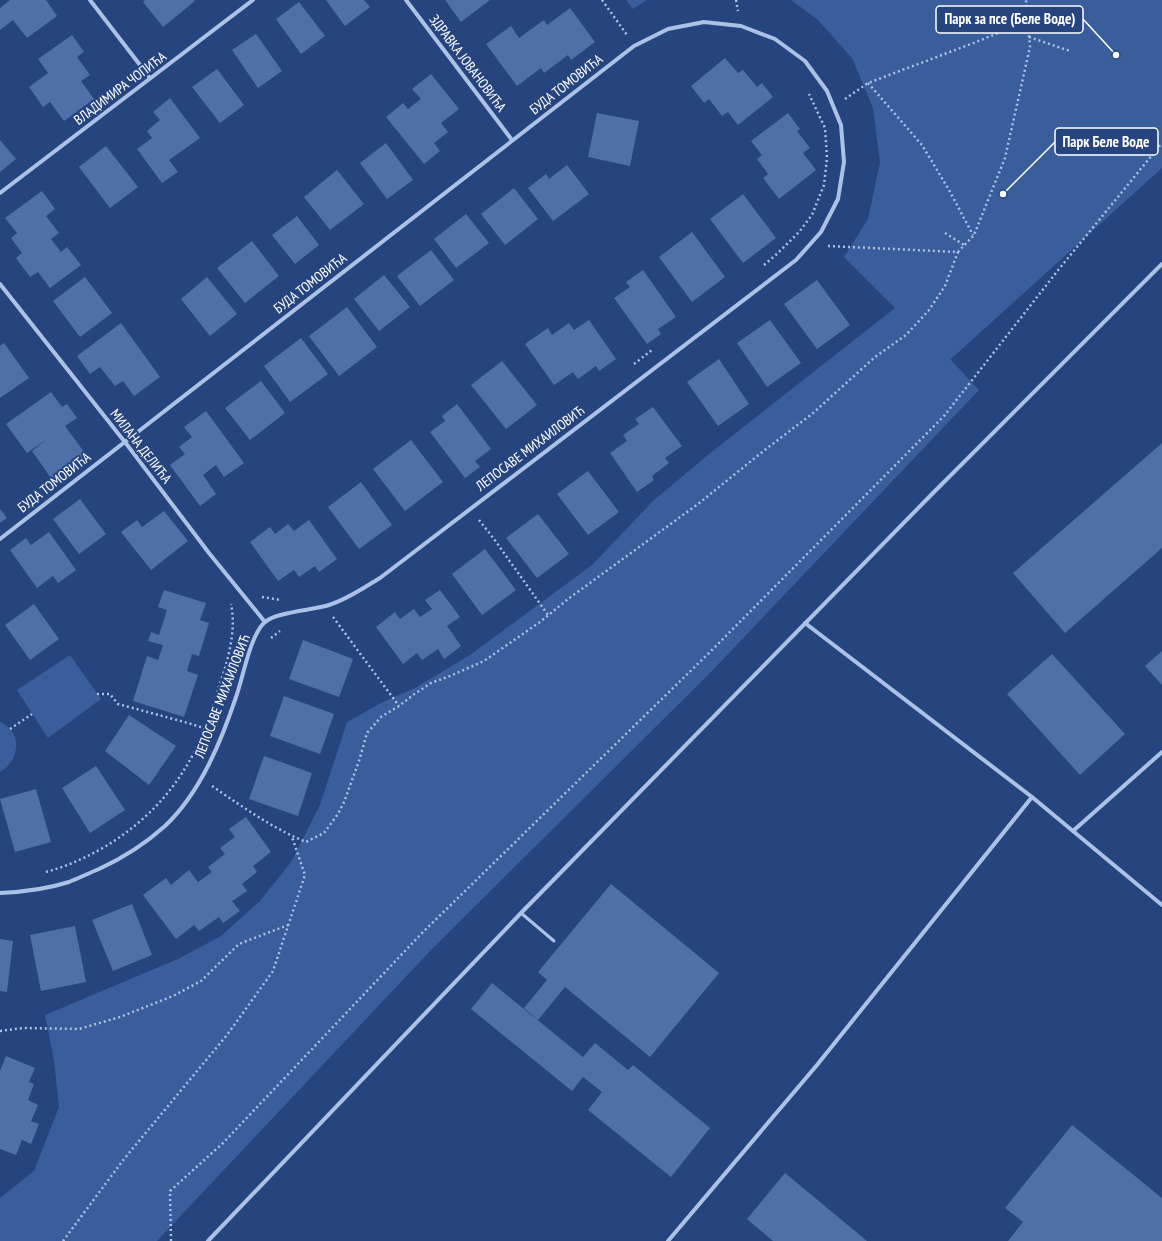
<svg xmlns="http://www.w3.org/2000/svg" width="1162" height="1241" viewBox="0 0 1162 1241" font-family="'PT Sans Narrow',sans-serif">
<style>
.green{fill:#3a5d9c}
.building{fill:#4e6fa7}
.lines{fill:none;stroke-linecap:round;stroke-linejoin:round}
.path{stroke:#acc1e6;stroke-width:2.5;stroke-dasharray:2 3;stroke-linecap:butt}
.lane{stroke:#acc1e6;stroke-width:3}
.street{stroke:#acc1e6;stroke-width:4}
.labels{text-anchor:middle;stroke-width:4;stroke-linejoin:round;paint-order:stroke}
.street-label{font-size:14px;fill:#fff;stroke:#26457f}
.leader{fill:none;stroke:#fff;stroke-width:1.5}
.callout-dot{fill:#fff;stroke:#26457f;stroke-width:1.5}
.callout{fill:#26457f;stroke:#fff;stroke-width:1.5}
.callout-label{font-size:15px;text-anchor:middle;font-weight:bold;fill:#fff}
</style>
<rect width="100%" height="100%" fill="#26457f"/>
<g class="green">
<path d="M626,0h21l-14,9z"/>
<path d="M791,0h371v168l-211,191 -2,-1 30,32 -270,284 -278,276 -274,291h-157v-43l34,-27 25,-64 -5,-47 -9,-45 133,-56 43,-23 39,-35 31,-39 29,-57 27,-83 34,-19 34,-15 55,-33 122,-90 61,-64 61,-51 181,-142 -51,-51 24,-38 12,-56 -7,-55 -21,-50 -34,-38z"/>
<path d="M70,655l31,44 -53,39 -31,-48z"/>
<path d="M0,722c23,10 20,38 0,50z"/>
</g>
<g class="building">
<path d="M10,0h36l11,16 -30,22 -14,-18 -13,10v-22z"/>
<path d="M145,0h49l1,1 -32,26 -20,-25z"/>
<path d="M326,0h38l6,7 -25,19z"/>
<path d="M445,0h45l-29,22z"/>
<path d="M299,2l26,34 -24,18 -25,-35z"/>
<path d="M570,8l25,34 -24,18 -3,-5 -24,18 -3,-5 -24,18 -31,-42 25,-18 8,12 25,-18 3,5z"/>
<path d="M256,34l26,37 -24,17 -26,-38z"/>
<path d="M72,35l12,17 -7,5 13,18 -9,6 13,18 -30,22 -14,-19 -7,5 -14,-20 19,-14 -10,-14z"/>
<path d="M725,58l13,15 5,-3 14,17 5,-4 11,14 -35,28 -10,-13 -6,4 -13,-17 -5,4 -13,-17z"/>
<path d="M217,69l27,36 -24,18 -28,-36z"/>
<path d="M431,74l28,35 -18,14 7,9 -14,11 6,8 -16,13 -38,-47 17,-14 5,6 13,-10 -9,-10z"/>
<path d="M170,98l30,40 -31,22 9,12 -16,11 -25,-34 15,-11 -5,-7 13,-11 -7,-8z"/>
<path d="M597,113l42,8 -9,45 -42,-9z"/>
<path d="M788,113l12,16 -3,2 13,17 -7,5 13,17 -37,29 -16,-21 5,-4 -11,-15 5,-4 -11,-14z"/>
<path d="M0,140l16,19 -16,13z"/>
<path d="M386,143l27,37 -26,19 -27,-36z"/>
<path d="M106,146l32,41 -28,21 -31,-41z"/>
<path d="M567,165l22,29 -36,27 -25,-33 18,-14 3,5z"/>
<path d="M337,170l27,34 -34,26 -26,-33z"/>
<path d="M514,188l24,31 -33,26 -24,-31z"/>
<path d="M42,191l13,18 -9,7 13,17 -8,6 10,13 6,-5 14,18 -31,23 -12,-16 -8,5 -14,-19 6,-5 -11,-15 6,-5 -12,-15z"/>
<path d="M743,194l33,44 -33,25 -33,-44z"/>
<path d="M466,214l23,29 -33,25 -22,-29z"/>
<path d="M297,216l22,29 -24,19 -23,-29z"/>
<path d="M692,232l33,45 -33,25 -33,-45z"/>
<path d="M252,241l27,35 -34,27 -28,-35z"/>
<path d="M431,250l23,30 -34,26 -23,-30z"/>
<path d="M643,270l33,47 -18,12 3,5 -14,10 -33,-46 16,-11 -4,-5z"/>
<path d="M384,275l26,32 -31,24 -25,-32z"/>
<path d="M85,277l27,36 -32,24 -27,-36z"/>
<path d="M207,277l30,37 -27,22 -29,-37z"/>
<path d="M817,280l33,45 -33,24 -33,-45z"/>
<path d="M347,307l30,40 -38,29 -30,-40z"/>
<path d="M589,320l27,39 -17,12 -3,-5 -18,13 -5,-7 -19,13 -29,-41 23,-16 4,7 17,-12 5,7z"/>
<path d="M770,320l31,43 -34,24 -30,-44z"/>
<path d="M121,323l39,54 -26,19 -11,-15 -8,5 -15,-19 -10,7 -13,-18z"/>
<path d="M301,338l27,36 -38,28 -26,-36z"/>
<path d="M4,343l25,35 -29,20v-52z"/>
<path d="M719,359l30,45 -31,22 -31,-44z"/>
<path d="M502,361l35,44 -31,24 -35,-44z"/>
<path d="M261,381l24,32 -35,27 -25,-32z"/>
<path d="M51,392l11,15 5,-3 10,14 -12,8 22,30 -34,25 -21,-30 15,-12 -20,14 -21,-29z"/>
<path d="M457,404l34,45 -16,12 5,6 -15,11 -35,-46 15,-11 -3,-5z"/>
<path d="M653,407l29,39 -17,12 4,5 -17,13 2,4 -17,12 -27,-39 17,-12 -4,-6 16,-11 -4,-5z"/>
<path d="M206,411l38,52 -20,14 -8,-12 -13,10 13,19 -16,12 -30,-41 15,-11 -6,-7 13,-10 -8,-10z"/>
<path d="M411,440l32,42 -38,29 -32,-42z"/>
<path d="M1162,443v105l-97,85 -52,-60z"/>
<path d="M588,471l31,41 -31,23 -31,-41z"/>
<path d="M361,482l31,43 -33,24 -31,-42z"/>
<path d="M80,499l26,35 -27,20 -26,-35z"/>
<path d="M0,509l7,9 -7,5z"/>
<path d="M164,511l24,30 -37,29 -30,-38 16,-12 5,7z"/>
<path d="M538,514l31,40 -32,24 -31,-40z"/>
<path d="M309,520l28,39 -18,13 -4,-6 -16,11 -5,-7 -16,11 -28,-39 20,-15 5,7 13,-10 6,7z"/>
<path d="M49,532l27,38 -18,13 -5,-7 -16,12 -27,-38 16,-12 5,7z"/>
<path d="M485,549l31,41 -34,25 -30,-41z"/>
<path d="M164,590l42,13 -6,17 9,3 -10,33 -7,-2 -5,17 11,4 -14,42 -51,-16 14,-45 11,4 5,-15 -15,-4 3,-9 8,3 8,-25 -9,-3z"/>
<path d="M440,590l20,27 -13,9 14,20 -17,13 -6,-10 -16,11 -5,-7 -14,11 -27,-37 19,-15 5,7 14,-10 6,8 12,-8 -7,-9z"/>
<path d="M34,604l25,35 -29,21 -25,-35z"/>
<path d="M303,640l50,19 -14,38 -50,-18z"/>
<path d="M1162,651v34l-17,-19z"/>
<path d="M1052,654l73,80 -45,41 -73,-81z"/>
<path d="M284,696l50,18 -14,40 -50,-18z"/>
<path d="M129,715l47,31 -27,39 -44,-34z"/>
<path d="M264,756l48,17 -14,43 -49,-17z"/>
<path d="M96,766l29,44 -35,23 -28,-45z"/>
<path d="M36,789l15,53 -36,10 -15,-53z"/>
<path d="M246,817l25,35 -18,14 4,6 -15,12 5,7 -15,10 8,10 -17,12 -4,-6 -20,14 -5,-6 -18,14 -33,-44 23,-17 5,7 18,-15 9,12 14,-10 -4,-5 17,-13 -5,-6 15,-11 -6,-8z"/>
<path d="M611,884l108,89 -69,84 -85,-70 -27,33 -14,-12 23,-28 -9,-8z"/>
<path d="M132,904l20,51 -39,16 -21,-51z"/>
<path d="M75,926l11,56 -45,9 -11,-56z"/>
<path d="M0,939l13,2 -6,51 -7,-1z"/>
<path d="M492,983l91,74 12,-14 33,27 5,-5 77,63 -39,49 -83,-67 14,-18 -19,-15 -11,14 -101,-82z"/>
<path d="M6,1056l29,12 -6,14 5,2 -6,16 10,5 -7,16 8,3 -8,20 -9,-4 -6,15 -16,-6v-78z"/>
<path d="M1072,1125l90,73v43h-154l15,-19 -18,-14z"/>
<path d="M785,1173l82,68h-94l-26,-22z"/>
</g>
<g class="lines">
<g class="path">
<path d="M602,0l25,35"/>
<path d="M736,0l2,11"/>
<path d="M1029,37l41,14"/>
<path d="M868,83l54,62 27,45 24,45"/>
<path d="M845,99l23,-16 103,-39 57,-23"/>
<path d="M945,233l19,12"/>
<path d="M828,246l130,6 16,-17 31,-77 25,-111 -4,-47"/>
<path d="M764,265l14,-12 21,-21 13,-17 12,-30 3,-27 -2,-30 -16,-34"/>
<path d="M634,364l18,-14"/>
<path d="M479,520l15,19 54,76"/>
<path d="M262,597l19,3"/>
<path d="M333,617l66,89"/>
<path d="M271,638l9,-7"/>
<path d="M97,694h13l8,10 70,19 22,7"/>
<path d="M10,729l22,-15"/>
<path d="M212,786c31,21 60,42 94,56l18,-9 14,-19 6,-12 15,-41 8,-28 14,-16 18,-11 14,-11 18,-12 19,-7 34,-15 56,-39 28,-23 130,-95 68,-55 46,-35 63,-57 31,-22 23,-25 16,-24 13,-34"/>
<path d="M46,872c55,-15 108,-53 138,-102 15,-23 26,-54 34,-80 9,-27 19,-58 13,-86"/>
<path d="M0,1031l23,-3 56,1 41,-12 53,-21 28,-15 38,-37 49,-19"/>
<path d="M63,1241l61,-82 103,-124 46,-64 32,-96 -13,-38"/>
<path d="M171,1241l-1,-50 53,-48 199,-210 288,-281 234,-236 115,-147 103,-126"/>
</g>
<path class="lane" d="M521,913l33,28"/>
<g class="street">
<path d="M90,0l60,78"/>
<path d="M406,0l106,140"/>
<path d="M0,193l253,-193"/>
<path d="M0,284l128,162 81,107 56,69"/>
<path d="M0,539l634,-493 34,-17 36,-7 37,4 34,13 30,22 22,30 14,34 3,37 -6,37 -17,33 -25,28 -416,318c-17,10 -32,21 -51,27 -15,5 -53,7 -64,17 -15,13 -22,56 -29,75 -15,45 -36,96 -71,129 -20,18 -42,32 -66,43 -10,4 -20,9 -30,13 -22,7 -46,10 -69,11"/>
<path d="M805,623l227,174 130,108"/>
<path d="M1073,831l89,-79"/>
<path d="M208,1241l313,-328 411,-419 230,-230"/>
<path d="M668,1241l149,-176 215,-268"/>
</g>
</g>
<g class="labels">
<g class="street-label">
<text transform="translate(468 63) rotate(53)" y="5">ЗДРАВКА ЈОВАНОВИЋА</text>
<text transform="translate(566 84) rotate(-38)" y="5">БУДА ТОМОВИЋА</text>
<text transform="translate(120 88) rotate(-37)" y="5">ВЛАДИМИРА ЧОПИЋА</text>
<text transform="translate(310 283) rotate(-38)" y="5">БУДА ТОМОВИЋА</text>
<text transform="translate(141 446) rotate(52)" y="5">МИЛАНА ДЕЛИЋА</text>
<text transform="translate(530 448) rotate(-37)" y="5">ЛЕПОСАВЕ МИХАИЛОВИЋ</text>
<text transform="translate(54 482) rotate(-38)" y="5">БУДА ТОМОВИЋА</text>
<text transform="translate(222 696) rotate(-69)" y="5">ЛЕПОСАВЕ МИХАИЛОВИЋ</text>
</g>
</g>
<path class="leader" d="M1116 55L1083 19M1003 194L1055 142"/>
<g class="callout-dot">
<circle cx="1116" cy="55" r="4"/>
<circle cx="1003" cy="194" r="4"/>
</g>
<g class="callout">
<rect x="936" y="6" width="147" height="27" rx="4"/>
<rect x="1055" y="128" width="103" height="27" rx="4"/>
</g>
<g class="callout-label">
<text x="1010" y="24">Парк за псе (Беле Воде)</text>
<text x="1106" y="147">Парк Беле Воде</text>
</g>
</svg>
